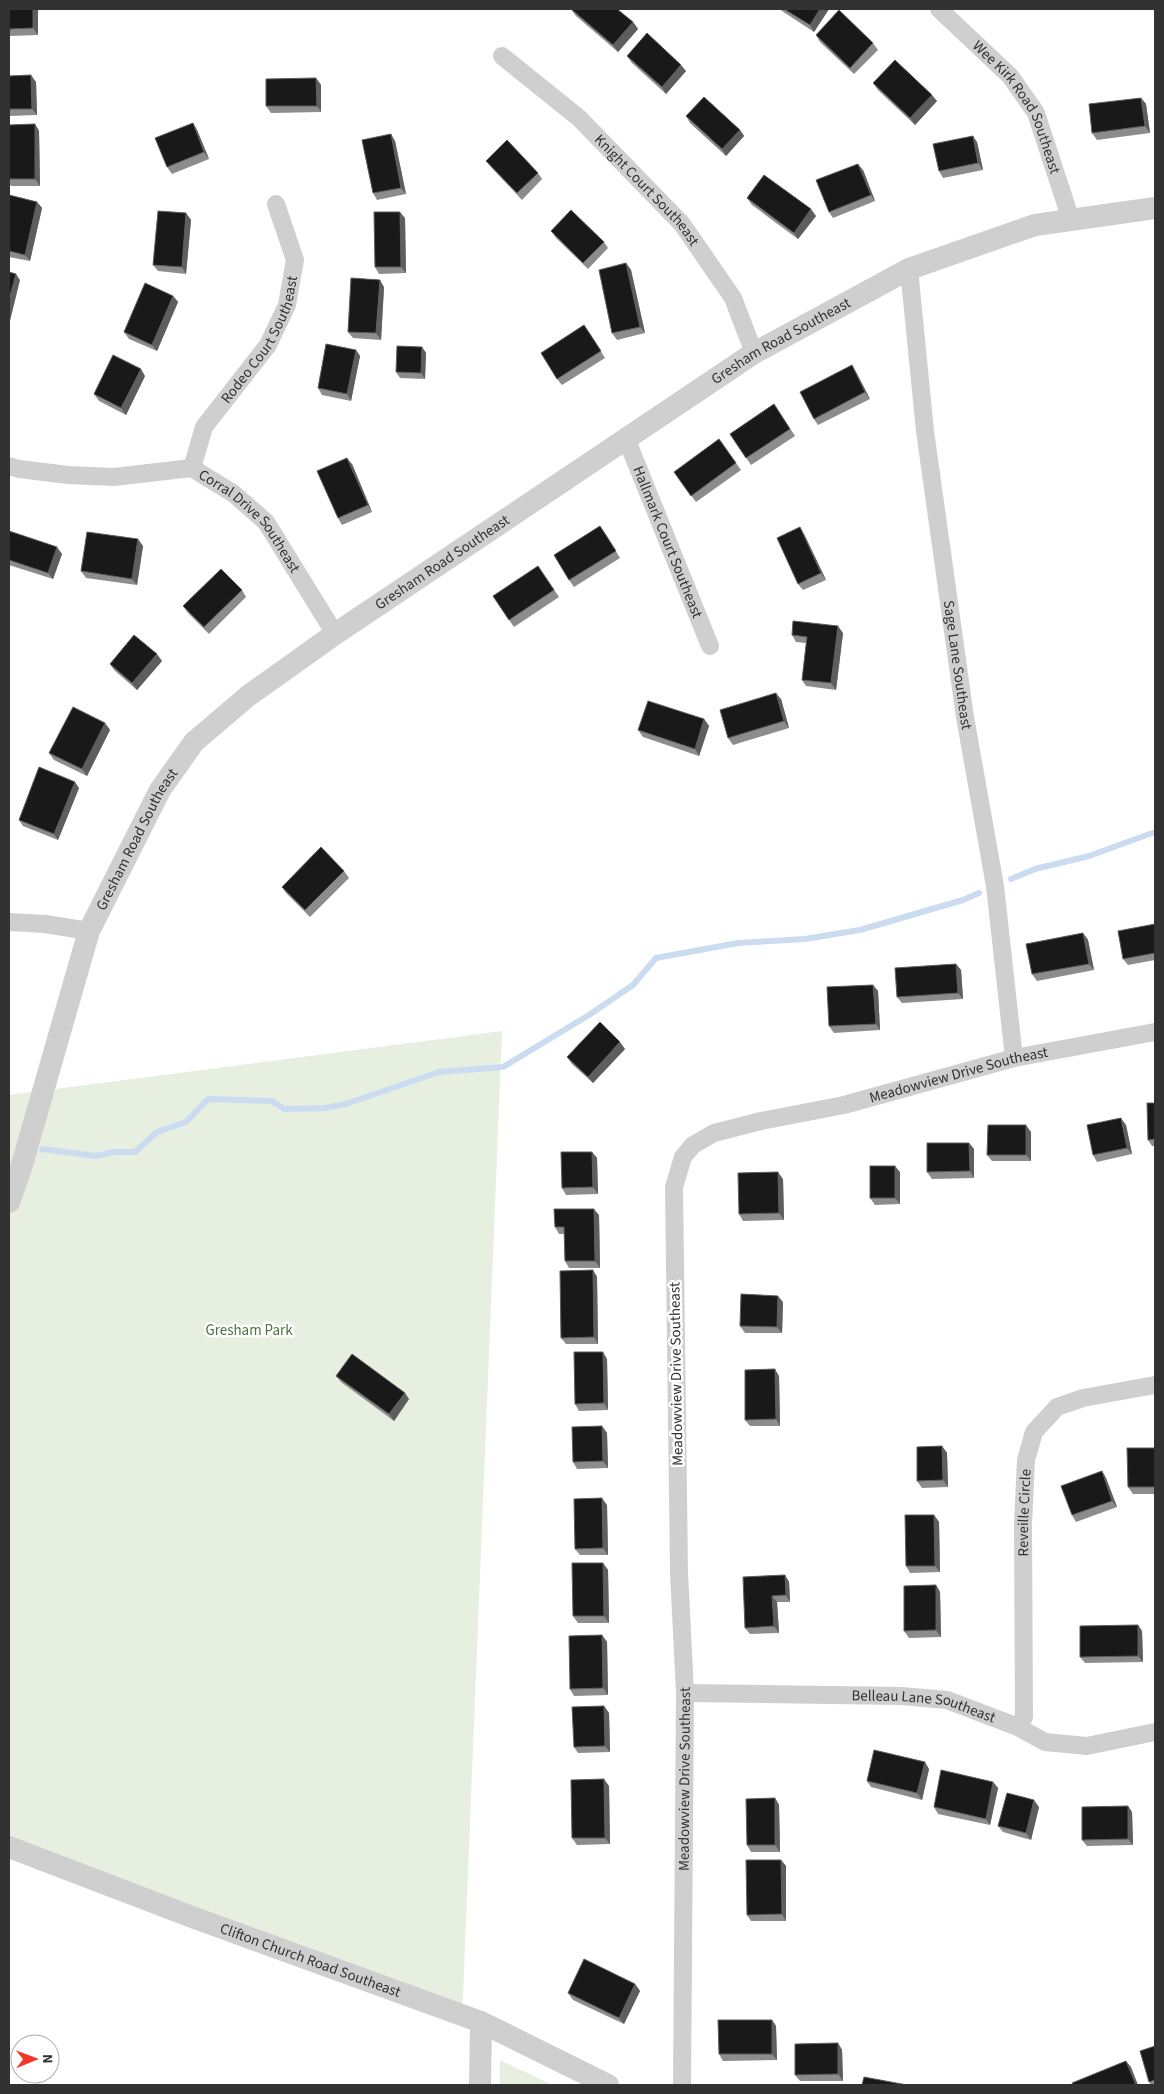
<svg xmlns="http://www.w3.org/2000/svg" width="1164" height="2094" viewBox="0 0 1164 2094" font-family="'Source Sans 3',sans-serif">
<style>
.green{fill:#e6efe0}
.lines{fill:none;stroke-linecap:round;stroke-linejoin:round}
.stream{stroke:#cbdcf0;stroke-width:6}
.minor{stroke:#cfcfcf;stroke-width:18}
.tertiary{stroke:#cfcfcf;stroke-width:22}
.wall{fill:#8c8c8c}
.shaded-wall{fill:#5e5e5e}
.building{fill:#191919;stroke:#5e5e5e}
.labels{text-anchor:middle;stroke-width:5;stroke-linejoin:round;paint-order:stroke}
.street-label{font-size:15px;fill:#323232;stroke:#fff}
.park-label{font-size:15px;fill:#4d723b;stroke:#fff}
</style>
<rect width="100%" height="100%" fill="#fff"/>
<g class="green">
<path d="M502,1031l-40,989 -453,-165v-760z"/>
<path d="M500,2060l52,25h-52z"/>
</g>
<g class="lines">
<g class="stream">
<path d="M1011,879l24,-10 54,-13 66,-24"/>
<path d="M42,1149l54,7 18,-4h21l22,-20 29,-10 22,-23 64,2 12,8 41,-1 21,-4 93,-32 64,-5 86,-52 44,-30 23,-27 82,-15 67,-4 55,-9 103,-30 16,-7"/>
</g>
<g class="minor">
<path id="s1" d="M939,9l71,67 26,37 35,107"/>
<path id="s2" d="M502,56l77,62 103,106 51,74 21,55"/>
<path id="s3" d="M909,269l16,162 40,286 30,169 19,172"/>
<path id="s4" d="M626,438l84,208"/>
<path id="s5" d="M9,466l10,3 49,6 46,2 78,-9 42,26 32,28 69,112"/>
<path id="s6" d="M192,468l12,-41 64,-82 19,-40 8,-45 -19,-56"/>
<path d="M9,922l36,2 44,7"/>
<path id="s7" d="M685,1693l216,3 46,4 71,27 27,15 42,4 68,-14"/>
<path id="s8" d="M1018,1727l6,-10 -1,-193 3,-64 8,-28 23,-25 26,-9 72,-13"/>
<path id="s9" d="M682,2085l3,-392 -6,-121 -5,-385 9,-30 10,-12 21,-12 47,-12 83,-16 170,-47 141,-26"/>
</g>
<g class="tertiary">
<path id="s10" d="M9,1202l12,-34 68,-237 71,-141 34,-48 54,-46 87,-62 419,-281 155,-84 126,-44 120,-17"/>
<path id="s11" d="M9,1847l183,70 289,105 127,63"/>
<path d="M480,2085l1,-63"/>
</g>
</g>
<g class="wall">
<path d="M9,9h29v26l-29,1z"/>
<path d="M336,9h39v1z"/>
<path d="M571,9l62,13 5,7 -20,23 -42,-36z"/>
<path d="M779,9h50l-15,23z"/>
<path d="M816,35l57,8 5,7 -24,24 -34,-32z"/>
<path d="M627,56l59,15 -20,23 -34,-31z"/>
<path d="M9,76l27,6 1,33 -28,1z"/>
<path d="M316,78l5,7v27l-50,1 -5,-7z"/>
<path d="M873,83l64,18 -22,24 -37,-35z"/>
<path d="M1141,98l5,6 4,29 -53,7 -5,-7z"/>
<path d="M686,116l54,14 4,6 -18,20 -36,-33z"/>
<path d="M193,123l4,7 12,29 -37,15 -5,-7z"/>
<path d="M35,124l4,7 1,55h-29l-2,-3v-58z"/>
<path d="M395,141l11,53 -29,6 -4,-7z"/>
<path d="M977,142l6,28 -40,8 -4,-7z"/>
<path d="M486,161l52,12 4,6 -20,21 -31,-33z"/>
<path d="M863,170l12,31 -42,17 -4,-6z"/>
<path d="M9,195l28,7 5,6 -12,53 -21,-4z"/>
<path d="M747,198l69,18 -18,23 -46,-34z"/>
<path d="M186,213l5,7 -5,54 -28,-3 -5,-6z"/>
<path d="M405,218l1,55 -27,1 -4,-7z"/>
<path d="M551,231l53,11 4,6 -20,21 -32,-31z"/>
<path d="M626,263l5,7 14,63 -28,7 -5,-7z"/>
<path d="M384,287l-3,53 -28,-2 -5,-6z"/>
<path d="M173,296l5,6 -21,49 -28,-12 -5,-7z"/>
<path d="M589,332l16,26 -43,27 -5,-6z"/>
<path d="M422,347l4,6 -1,26 -25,-1 -4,-6z"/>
<path d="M356,350l4,6 -9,45 -29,-6 -4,-7z"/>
<path d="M856,372l14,27 -52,26 -4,-6z"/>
<path d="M145,376l-19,39 -27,-14 -5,-7z"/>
<path d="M774,404l21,32 -44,29 -21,-31z"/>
<path d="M719,439l22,31 -45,32 -22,-30z"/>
<path d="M352,464l20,48 -30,13 -4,-7z"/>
<path d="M9,531l53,23 -9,25 -44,-14z"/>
<path d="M605,533l15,25 -46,29 -5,-7z"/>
<path d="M804,534l22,46 -23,10 -5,-6z"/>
<path d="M143,546l-6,39 -51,-7 -5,-7z"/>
<path d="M538,566l21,31 -45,30 -21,-31z"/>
<path d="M242,590l4,7 -37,37 -21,-21 -5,-7z"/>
<path d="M843,633l-7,57 -30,-4 -4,-6 4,-37 -10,-1 -4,-7z"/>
<path d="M162,661l-25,29 -23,-20 -4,-6z"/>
<path d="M781,699l8,29 -56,17 -5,-7z"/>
<path d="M704,719l5,7 -10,30 -56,-19 -5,-7z"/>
<path d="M105,723l5,7 -23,46 -33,-16 -5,-7z"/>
<path d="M79,788l-21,52 -35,-14 -4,-6z"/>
<path d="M344,871l5,7 -39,39 -24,-24 -4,-6z"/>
<path d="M1155,924v36l-27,5 -5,-6z"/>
<path d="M1083,933l5,7 6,30 -57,11 -5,-7z"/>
<path d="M956,964l5,6 2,29 -61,4 -5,-6z"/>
<path d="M873,985l5,6 2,39 -46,3 -5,-7z"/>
<path d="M625,1049l-32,34 -21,-19 -5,-7z"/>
<path d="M1155,1103v43h-3l-4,-6z"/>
<path d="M1126,1125l6,29 -35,8 -4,-7z"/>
<path d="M1031,1132v29h-39l-5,-6z"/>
<path d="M969,1143l5,6v29l-42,1 -5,-7z"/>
<path d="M592,1152l5,6 1,36 -32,1 -4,-7z"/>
<path d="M900,1172v32l-25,1 -5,-7z"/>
<path d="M783,1179l1,41 -41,1 -4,-7z"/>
<path d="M599,1215l1,53h-31l-4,-7 -1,-27h-5l-4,-7z"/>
<path d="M593,1270l4,7 1,67h-32l-5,-6z"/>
<path d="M783,1302l-1,31h-37l-5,-7z"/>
<path d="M607,1359l1,51 -29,1 -4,-7z"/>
<path d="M336,1376l73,23 -15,22 -53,-39z"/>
<path d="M779,1376l1,50h-30l-5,-6z"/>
<path d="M602,1426l5,7 1,35 -31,1 -4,-7z"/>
<path d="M942,1446l5,7 1,34 -26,1 -5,-7z"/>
<path d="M1155,1448v46h-22l-5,-7z"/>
<path d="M1102,1471l4,7 11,29 -41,15 -4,-7z"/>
<path d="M607,1505l1,50h-28l-5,-6z"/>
<path d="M934,1515l5,7 1,50 -30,1 -4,-7z"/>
<path d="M603,1563l5,7 1,53h-31l-5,-7z"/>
<path d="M785,1575l4,7 1,20h-13l2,31 -29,1 -5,-6z"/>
<path d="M936,1585l4,7 1,45 -32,1 -5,-7z"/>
<path d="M1138,1625l4,6 1,31 -58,1 -5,-6z"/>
<path d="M602,1635l5,7 1,53 -34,1 -4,-7z"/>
<path d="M604,1706l5,7 1,39 -32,1 -4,-6z"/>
<path d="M929,1769l-7,31 -51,-13 -4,-6z"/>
<path d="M993,1782l5,6 -8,37 -52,-11 -4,-7z"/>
<path d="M609,1786l1,58 -33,1 -5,-7z"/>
<path d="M775,1798l4,7 1,47h-29l-4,-7z"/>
<path d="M1128,1806l4,6 1,33 -46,1 -5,-6z"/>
<path d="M1039,1807l-8,33 -28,-8 -5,-6z"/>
<path d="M781,1860l5,6v55h-35l-4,-6z"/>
<path d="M635,1984l5,7 -16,33 -51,-24 -5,-7z"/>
<path d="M772,2020l4,6 1,34 -54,1 -4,-7z"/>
<path d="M838,2043l4,7 1,31h-43l-5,-6z"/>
<path d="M1155,2046v39h-4l-2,-3z"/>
</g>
<g class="shaded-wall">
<path d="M33,9h5v26l-5,-7z"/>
<path d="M820,9h9l-15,23 -4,-7z"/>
<path d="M633,22l5,7 -20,23 -5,-7z"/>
<path d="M681,65l5,6 -20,23 -4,-7z"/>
<path d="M31,75l5,7 1,33 -5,-6z"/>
<path d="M316,78l5,7v27l-4,-6z"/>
<path d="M932,95l5,6 -22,24 -5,-7z"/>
<path d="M1141,98l5,6 4,29 -5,-7z"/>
<path d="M193,123l4,7 12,29 -5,-7z"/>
<path d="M35,124l4,7 1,55 -5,-7z"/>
<path d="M740,130l4,6 -18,20 -4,-7z"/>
<path d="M391,134l4,7 11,53 -5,-6z"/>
<path d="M973,136l4,6 6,28 -5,-7z"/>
<path d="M858,164l5,6 12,31 -4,-6z"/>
<path d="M37,202l5,6 -12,53 -5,-6z"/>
<path d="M811,209l5,7 -18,23 -4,-6z"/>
<path d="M400,212l5,6 1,55 -5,-6z"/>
<path d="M186,213l5,7 -5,54 -4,-7z"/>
<path d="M626,263l5,7 14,63 -5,-6z"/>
<path d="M16,274l4,6 -11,45v-25z"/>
<path d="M380,280l4,7 -3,53 -5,-7z"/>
<path d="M173,296l5,6 -21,49 -5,-6z"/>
<path d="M422,347l4,6 -1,26 -4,-6z"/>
<path d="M356,350l4,6 -9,45 -4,-7z"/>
<path d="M852,365l4,7 14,27 -5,-7z"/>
<path d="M141,369l4,7 -19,39 -5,-7z"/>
<path d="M347,458l5,6 20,48 -4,-7z"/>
<path d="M800,527l4,7 22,46 -5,-7z"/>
<path d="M138,539l5,7 -6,39 -5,-6z"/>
<path d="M57,547l5,7 -9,25 -5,-6z"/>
<path d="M838,626l5,7 -7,57 -5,-7z"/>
<path d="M157,654l5,7 -25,29 -5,-7z"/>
<path d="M776,693l5,6 8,29 -5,-7z"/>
<path d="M704,719l5,7 -10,30 -4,-7z"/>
<path d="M105,723l5,7 -23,46 -5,-7z"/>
<path d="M75,782l4,6 -21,52 -4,-6z"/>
<path d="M1083,933l5,7 6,30 -5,-6z"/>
<path d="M956,964l5,6 2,29 -5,-6z"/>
<path d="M873,985l5,6 2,39 -4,-6z"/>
<path d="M620,1042l5,7 -32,34 -5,-6z"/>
<path d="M1121,1118l5,7 6,29 -5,-6z"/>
<path d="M1026,1125l5,7v29l-5,-6z"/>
<path d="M969,1143l5,6v29l-4,-7z"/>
<path d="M592,1152l5,6 1,36 -5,-7z"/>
<path d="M895,1166l5,6v32l-5,-6z"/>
<path d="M778,1172l5,7 1,41 -5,-7z"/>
<path d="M594,1209l5,6 1,53 -5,-7z"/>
<path d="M593,1270l4,7 1,67 -4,-7z"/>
<path d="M778,1296l5,6 -1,31 -5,-6z"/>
<path d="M603,1352l4,7 1,51 -4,-7z"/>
<path d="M775,1369l4,7 1,50 -4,-7z"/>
<path d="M405,1393l4,6 -15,22 -5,-7z"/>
<path d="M602,1426l5,7 1,35 -5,-7z"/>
<path d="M942,1446l5,7 1,34 -5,-7z"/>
<path d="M1102,1471l4,7 11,29 -5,-6z"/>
<path d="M602,1498l5,7 1,50 -5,-7z"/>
<path d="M934,1515l5,7 1,50 -5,-6z"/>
<path d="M603,1563l5,7 1,53 -5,-7z"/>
<path d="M785,1575l4,7 1,20 -4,-7z"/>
<path d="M936,1585l4,7 1,45 -5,-7z"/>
<path d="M772,1596l5,6 2,31 -5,-7z"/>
<path d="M1138,1625l4,6 1,31 -5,-6z"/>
<path d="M602,1635l5,7 1,53 -5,-7z"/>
<path d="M604,1706l5,7 1,39 -5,-6z"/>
<path d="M925,1762l4,7 -7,31 -5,-7z"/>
<path d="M604,1779l5,7 1,58 -5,-6z"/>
<path d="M993,1782l5,6 -8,37 -4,-6z"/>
<path d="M775,1798l4,7 1,47 -5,-7z"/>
<path d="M1034,1800l5,7 -8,33 -5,-7z"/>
<path d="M1128,1806l4,6 1,33 -5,-6z"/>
<path d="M781,1860l5,6v55l-4,-7z"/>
<path d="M635,1984l5,7 -16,33 -5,-6z"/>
<path d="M772,2020l4,6 1,34 -5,-6z"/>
<path d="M838,2043l4,7 1,31 -5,-7z"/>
<path d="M1126,2061l5,6 7,18h-2z"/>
</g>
<g class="building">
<path d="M9,9h24v19l-24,1z"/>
<path d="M571,9h46l16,13 -20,23z"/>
<path d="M784,9h36l-10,16z"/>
<path d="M839,10l34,33 -23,25 -34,-33z"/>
<path d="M647,33l34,32 -19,22 -35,-31z"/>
<path d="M895,60l37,35 -22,23 -37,-35z"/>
<path d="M31,75l1,34h-23v-33z"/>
<path d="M316,78l1,28h-51v-27z"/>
<path d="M704,97l36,33 -18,19 -36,-33z"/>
<path d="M1141,98l4,28 -53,7 -3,-29z"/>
<path d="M193,123l11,29 -37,15 -12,-29z"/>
<path d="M35,124v55h-26v-54z"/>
<path d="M391,134l10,54 -28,5 -11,-53z"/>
<path d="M973,136l5,27 -39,8 -6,-27z"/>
<path d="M507,140l31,33 -21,20 -31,-32z"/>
<path d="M858,164l13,31 -42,17 -13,-32z"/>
<path d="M764,175l47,34 -17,24 -47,-35z"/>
<path d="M9,195l28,7 -12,53 -16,-4z"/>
<path d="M571,210l33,32 -21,21 -32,-32z"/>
<path d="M158,211l28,2 -4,54 -29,-2z"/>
<path d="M374,212h26l1,55h-26z"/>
<path d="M626,263l14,64 -28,6 -13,-63z"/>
<path d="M9,272l7,2 -7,26z"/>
<path d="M351,278l29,2 -4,53 -28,-1z"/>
<path d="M145,283l28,13 -21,49 -28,-13z"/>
<path d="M584,325l17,26 -44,28 -16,-26z"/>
<path d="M326,344l30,6 -9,44 -29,-6z"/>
<path d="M397,346l25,1 -1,26 -25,-1z"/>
<path d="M113,355l28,14 -20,39 -27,-14z"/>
<path d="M852,365l13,27 -51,27 -14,-27z"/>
<path d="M774,404l16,25 -44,29 -16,-24z"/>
<path d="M719,439l17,24 -45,33 -17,-24z"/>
<path d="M347,458l21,47 -30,13 -21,-47z"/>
<path d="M600,526l16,25 -47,29 -15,-25z"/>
<path d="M800,527l21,46 -23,11 -21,-46z"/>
<path d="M9,531l48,16 -9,26 -39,-13z"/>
<path d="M87,532l51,7 -6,40 -51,-8z"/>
<path d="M538,566l16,24 -45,30 -16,-24z"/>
<path d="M221,569l21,21 -38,37 -21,-21z"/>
<path d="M793,621l45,5 -7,57 -29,-3 5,-43 -15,-2z"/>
<path d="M134,635l23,19 -25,29 -22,-19z"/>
<path d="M776,693l8,28 -56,17 -8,-28z"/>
<path d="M648,701l56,18 -9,30 -57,-19z"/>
<path d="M73,707l32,16 -23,46 -33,-16z"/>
<path d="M39,767l36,15 -21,52 -35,-14z"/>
<path d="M321,847l23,24 -39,39 -23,-23z"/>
<path d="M1155,924v29l-32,6 -5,-28z"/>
<path d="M1083,933l6,31 -57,10 -6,-30z"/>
<path d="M956,964l2,29 -61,4 -2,-29z"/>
<path d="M873,985l3,39 -47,2 -2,-39z"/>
<path d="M600,1022l20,20 -32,35 -21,-20z"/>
<path d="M1147,1103h8v36l-7,1z"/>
<path d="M1121,1118l6,30 -34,7 -6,-30z"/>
<path d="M988,1125h38v30h-39z"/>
<path d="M927,1143h42l1,28 -43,1z"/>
<path d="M561,1152h31l1,35 -31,1z"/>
<rect x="870" y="1166" width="25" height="32"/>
<path d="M778,1172l1,41 -40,1 -1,-41z"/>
<path d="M554,1209h40l1,52h-30l-1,-34h-9z"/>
<path d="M593,1270l1,67 -33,1 -1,-67z"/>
<path d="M741,1294l37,2 -1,31 -37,-1z"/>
<path d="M574,1352h29l1,51 -29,1z"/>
<path d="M352,1354l53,39 -16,21 -53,-38z"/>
<path d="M775,1369l1,50 -31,1v-50z"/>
<path d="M602,1426l1,35 -30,1 -1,-35z"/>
<path d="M942,1446l1,34 -26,1v-34z"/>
<path d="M1127,1448h28v39h-27z"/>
<path d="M1102,1471l10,30 -40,14 -11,-29z"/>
<path d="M602,1498l1,50 -28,1 -1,-50z"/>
<path d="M905,1515h29l1,51h-29z"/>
<path d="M572,1563h31l1,53h-31z"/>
<path d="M785,1575l1,20 -14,1 2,30 -29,2 -2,-51z"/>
<path d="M936,1585v45l-32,1v-45z"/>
<path d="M1138,1625v31l-58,1v-31z"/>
<path d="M602,1635l1,53 -33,1 -1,-53z"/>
<path d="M604,1706l1,40 -31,1 -2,-40z"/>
<path d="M874,1750l51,12 -8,31 -50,-12z"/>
<path d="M941,1770l52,12 -7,37 -52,-12z"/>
<path d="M604,1779l1,59h-33l-1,-58z"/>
<path d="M1007,1793l27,7 -8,33 -28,-7z"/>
<path d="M775,1798v47h-28l-1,-46z"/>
<path d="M1128,1806v33l-46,1v-33z"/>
<path d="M746,1860h35l1,54 -35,1z"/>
<path d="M584,1959l51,25 -16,34 -51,-25z"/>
<path d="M718,2020h54v34h-53z"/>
<path d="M838,2043v31l-43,1v-31z"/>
<path d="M1155,2046v34l-6,2 -9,-31z"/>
<path d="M1126,2061l10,24h-63l-1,-2z"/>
<path d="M864,2077l43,8h-45z"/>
</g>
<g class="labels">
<g class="street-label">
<text dy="5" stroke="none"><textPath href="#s1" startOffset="128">Wee Kirk Road Southeast</textPath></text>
<text dy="5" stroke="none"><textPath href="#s2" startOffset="198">Knight Court Southeast</textPath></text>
<text dy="5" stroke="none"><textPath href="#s6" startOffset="148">Rodeo Court Southeast</textPath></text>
<text dy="5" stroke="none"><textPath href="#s10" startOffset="1211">Gresham Road Southeast</textPath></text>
<text dy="5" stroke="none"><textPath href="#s5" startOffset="264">Corral Drive Southeast</textPath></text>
<text dy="5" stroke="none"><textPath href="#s4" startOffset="112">Hallmark Court Southeast</textPath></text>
<text dy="5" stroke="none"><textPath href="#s10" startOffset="806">Gresham Road Southeast</textPath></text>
<text dy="5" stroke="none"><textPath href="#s3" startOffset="399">Sage Lane Southeast</textPath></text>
<text dy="5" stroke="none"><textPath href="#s10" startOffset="386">Gresham Road Southeast</textPath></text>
<text dy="5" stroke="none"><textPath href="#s9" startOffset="1221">Meadowview Drive Southeast</textPath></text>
<text transform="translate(676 1374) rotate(-91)" y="5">Meadowview Drive Southeast</text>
<text dy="5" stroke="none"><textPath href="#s8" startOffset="216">Reveille Circle</textPath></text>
<text dy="5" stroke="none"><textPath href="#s7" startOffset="240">Belleau Lane Southeast</textPath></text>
<text dy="5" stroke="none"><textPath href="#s9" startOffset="306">Meadowview Drive Southeast</textPath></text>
<text dy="5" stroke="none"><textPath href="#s11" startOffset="322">Clifton Church Road Southeast</textPath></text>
</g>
<g class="park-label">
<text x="249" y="1335">Gresham Park</text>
</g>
</g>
<rect width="1164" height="2094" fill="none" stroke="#323232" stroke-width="20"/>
<g transform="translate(35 2059) rotate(89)"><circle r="24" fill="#ffffff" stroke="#adadad"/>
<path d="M0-4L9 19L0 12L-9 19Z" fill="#f3382a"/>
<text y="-8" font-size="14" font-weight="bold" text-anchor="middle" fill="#323232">N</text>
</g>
</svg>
